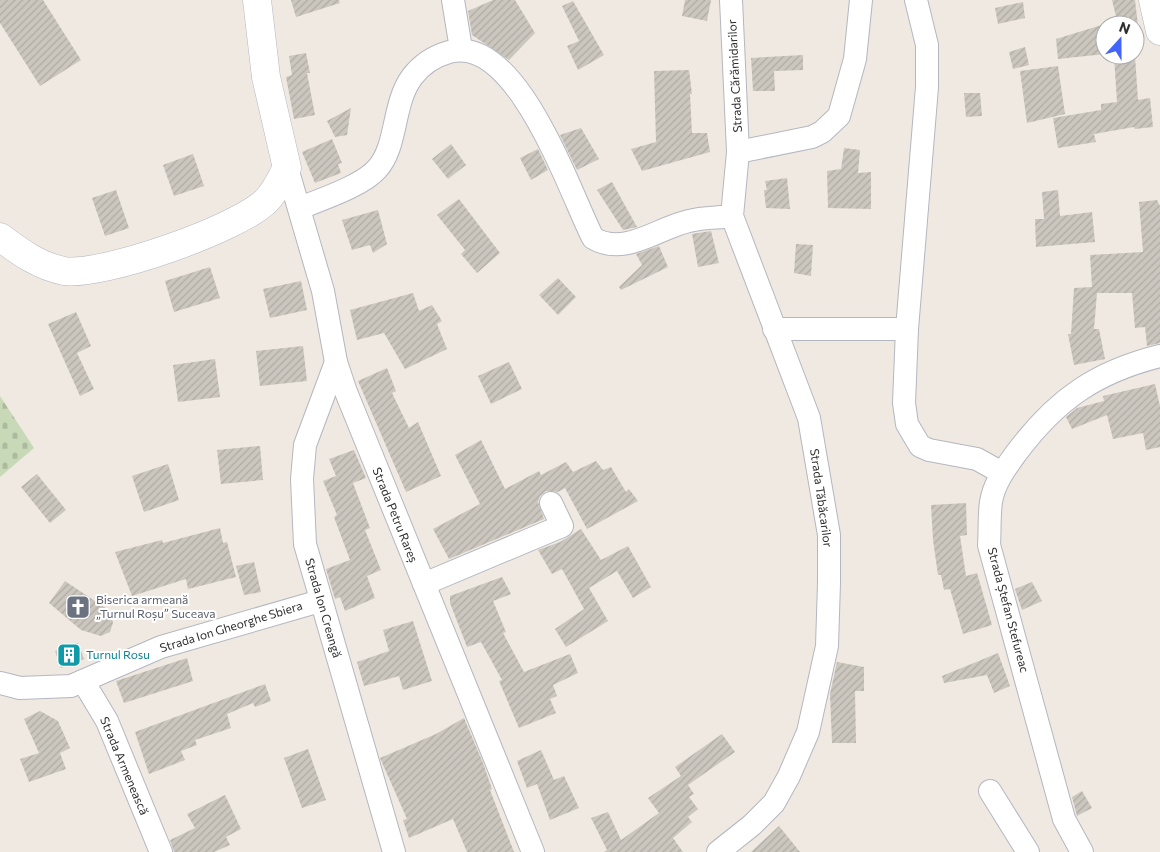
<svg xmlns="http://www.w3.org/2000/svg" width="1160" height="852" viewBox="0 0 1160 852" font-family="Commissioner,sans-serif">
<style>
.cemetery{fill:url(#cemetery-stones)}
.building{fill:url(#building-hatch)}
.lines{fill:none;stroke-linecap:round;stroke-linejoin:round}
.street-casing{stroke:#b4b7c1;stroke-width:24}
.secondary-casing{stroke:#b4b7c1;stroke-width:29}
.street{stroke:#fff;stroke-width:22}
.secondary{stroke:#fff;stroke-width:28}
.labels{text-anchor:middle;stroke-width:4;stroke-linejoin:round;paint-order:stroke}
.street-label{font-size:12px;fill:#2e2e2e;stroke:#fff}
.worship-label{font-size:12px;fill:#5b616d;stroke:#fff;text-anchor:start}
.culture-label{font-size:12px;fill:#0d838f;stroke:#fff;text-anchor:start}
</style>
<defs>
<pattern id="cemetery-stones" width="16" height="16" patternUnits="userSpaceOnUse" patternTransform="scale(1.25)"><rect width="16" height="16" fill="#c8d9b8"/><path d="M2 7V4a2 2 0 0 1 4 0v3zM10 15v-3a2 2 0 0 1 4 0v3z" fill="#acbb9e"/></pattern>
<pattern id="building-hatch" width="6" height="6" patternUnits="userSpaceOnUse" patternTransform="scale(1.25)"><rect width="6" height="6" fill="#cbc7bf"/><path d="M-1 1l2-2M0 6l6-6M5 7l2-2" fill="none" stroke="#afaba4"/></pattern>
</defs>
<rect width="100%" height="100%" fill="#efe9e1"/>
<path class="cemetery" d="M0,396l34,52 -34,29z"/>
<g class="building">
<path d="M0,0h43l38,60 -41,26 -40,-63z"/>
<path d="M291,0h48l1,3 -44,14z"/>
<path d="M493,0h22l20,33 -26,27 -37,-25 -4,-24z"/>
<path d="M685,0h26l-4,21 -25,-5z"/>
<path d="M1112,0h23l3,25h-20z"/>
<path d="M573,1l31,54 -26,15 -11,-24 12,-5 -17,-35z"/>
<path d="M1023,2l2,16 -27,6 -3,-16z"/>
<path d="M1105,24v30l-47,5 -2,-20z"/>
<path d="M1025,47l4,18 -16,4 -4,-17z"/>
<path d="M306,53l4,20h-3l8,42 -21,4 -8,-42 6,-2 -3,-19z"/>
<path d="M803,55v15l-29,1 1,20h-22l-2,-33z"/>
<path d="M1135,56l3,44 12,-2 3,29 -18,2 -1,-2 -40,7 2,8 -38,6 -5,-30 48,-8v-6l16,-2 -3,-45z"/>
<path d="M1058,66l7,48 -38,9 -7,-52z"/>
<path d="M689,70l3,24h-2l2,39h15l3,19 -68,19 -11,-22 25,-7 -2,-71z"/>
<path d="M964,93h16l2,23 -16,1z"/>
<path d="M351,108l-4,27 -12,2 -8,-16z"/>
<path d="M581,128l18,31 -22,11 -17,-35z"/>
<path d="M332,139l10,24 -4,1 3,9 -26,10 -13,-31z"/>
<path d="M451,144l15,21 -18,14 -16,-20z"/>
<path d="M844,148l16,2 -2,23 13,-1v37l-43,-1 -1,-37 14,-2z"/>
<path d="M538,149l10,21 -17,10 -11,-22z"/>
<path d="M193,154l11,32 -30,10 -11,-31z"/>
<path d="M787,178l3,31 -24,-1 -2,-18h3l-2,-9z"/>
<path d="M612,182l25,45 -14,3 -26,-40z"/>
<path d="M116,190l13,38 -24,8 -13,-38z"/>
<path d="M1058,190l2,26 32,-4 3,30 -59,5 -1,-28h9l-2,-27z"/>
<path d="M459,199l41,54 -23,20 -16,-19 4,-4 -28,-35z"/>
<path d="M1157,200l3,6v137l-13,3 -2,-19 -10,1 -3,-35h-35l-3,36h5l6,30 -31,6 -6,-31h3l3,-46 18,-1 -2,-32 53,-3 -4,-50z"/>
<path d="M378,210l9,34 -14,9 -3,-8 -18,5 -10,-30z"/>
<path d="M711,231l8,32 -21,4 -6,-33z"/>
<path d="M796,244l17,1 -2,31 -17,-3z"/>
<path d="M659,246l9,21 -47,23 -2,-3 23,-22 -6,-11z"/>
<path d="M210,267l10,31 -46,14 -9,-31z"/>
<path d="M558,278l18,19 -18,18 -19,-20z"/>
<path d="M301,281l6,29 -37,8 -7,-29z"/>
<path d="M413,293l6,18 13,-6 10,16 -5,3 10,25 -42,20 -21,-36 -27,7 -7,-30z"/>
<path d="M76,312l15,34 -14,7 17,36 -14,7 -32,-72z"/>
<path d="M303,346l4,35 -47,5 -4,-35z"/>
<path d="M215,359l5,38 -42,5 -5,-37z"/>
<path d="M509,362l13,27 -31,15 -13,-28z"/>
<path d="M387,368l9,23 -4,2 17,35 9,-6 23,54 -35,16 -48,-111z"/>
<path d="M1155,384l5,22v41l-14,3 -3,-17 -30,6 -6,-24 -35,14 -6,-12 11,-9 27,-7 -1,-5z"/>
<path d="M481,440l24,49 34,-18 2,4 25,-13 7,10 23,-11 7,9 8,-3 15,25 3,-3 9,12 -51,28 -22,-41 -7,4 -12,-1 -6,5 -2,6 6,17 -95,40 -16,-30 47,-25 -25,-49z"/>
<path d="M260,446l3,34 -42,4 -4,-34z"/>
<path d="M354,450l12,28 -13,5 17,45 -5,2 16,40 -14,6 8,22 -30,13 -5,-14 -5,2 -9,-30 24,-9 -16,-43 3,-2 -14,-34 13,-5 -7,-17z"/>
<path d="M168,464l11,36 -35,12 -12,-36z"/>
<path d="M37,474l29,36 -16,13 -29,-36z"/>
<path d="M966,503l1,32 -7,1 6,40 11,-3 15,52 -29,9 -13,-45 -6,1 -3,-15h-3l-5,-35 -2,-35z"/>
<path d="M220,528l3,15 4,-1 9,35 -48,12 -2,-10 -54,17 -17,-44 47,-12 1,3z"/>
<path d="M581,529l20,31 27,-14 23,41 -18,11 -16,-27 -28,17 19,33 -42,26 -11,-18 29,-20 -22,-40 -10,5 -14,-24 22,-8z"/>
<path d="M254,562l7,30 -17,3 -8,-29z"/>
<path d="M502,577l9,17 -18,7 13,31 -3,1 21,39 46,-18 8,19 -25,12 4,11 -7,3 6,14 -37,15 -20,-47 3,-1 -21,-38 -14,5 -17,-44v-7z"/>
<path d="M65,581l45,30 3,12 -3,9 -9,4 -20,-6 -32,-27z"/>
<path d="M1032,582l10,19 -20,9 -7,-21z"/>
<path d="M413,621l19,60 -29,9 -4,-14 -35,10 -7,-24 32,-11 -6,-21z"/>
<path d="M78,643l6,16 -23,9 -6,-17z"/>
<path d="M998,653l12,33 -16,7 -7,-18 -43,8 -2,-7z"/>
<path d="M187,658l6,23 -69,22 -8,-22z"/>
<path d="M837,662l27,5v24h-9l1,52h-24l-2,-49z"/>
<path d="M265,684l6,17 -16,6 -2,-4 -26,11 4,14 -36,12 2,5 -16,6 4,9 -36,14 -14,-42z"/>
<path d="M40,711l18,10 12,27 -10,5 6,16 -37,13 -9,-23 19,-6 -15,-34z"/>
<path d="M464,718l19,45 9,26 -2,1 24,62h-47l-14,-33 -44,19 -6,-18 4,-1 -27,-61 56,-24z"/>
<path d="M722,734l13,18 -47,33 6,9 -5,3 9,12 -10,8 4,5 -19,16 10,14h-79l3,-2 -16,-32 17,-6 13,28 38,-27 -11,-15 33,-22 -6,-9z"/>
<path d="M308,749l18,51 -24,8 -18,-50z"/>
<path d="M541,750l13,30 10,-4 15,32 -29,12 -13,-36 -10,4 -10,-27z"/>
<path d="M1082,791l10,17 -15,8 -5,-19z"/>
<path d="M225,795l16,34 -15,8 4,8 -16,7h-40l-4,-12 25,-12 -8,-14z"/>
<path d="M779,826l21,26h-49z"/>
</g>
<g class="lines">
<g class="street-casing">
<g id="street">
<path d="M453,0l8,49"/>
<path d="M916,0l11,45v42l-20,242 -3,74 3,21 13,22 9,4 48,9 25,14"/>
<path d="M738,152l74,-15 10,-5 17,-16 16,-57 6,-59"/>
<path d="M287,168l36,123 13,71 10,30 187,460"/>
<path d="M300,208c22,-9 62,-22 77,-39 21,-23 15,-65 35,-92 9,-12 23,-21 37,-25 68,-19 120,139 144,186 32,19 64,-10 96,-17 14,-4 29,-3 43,-5"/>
<path d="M774,329h133"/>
<path d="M336,362l-31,83 -3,34 3,65 89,308"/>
<path d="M424,584l138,-58 -11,-23"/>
<path d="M83,681l24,40 54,131"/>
<path d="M0,683l20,5 51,-2 90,-39 159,-46"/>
<path d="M990,791l38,61"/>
<path d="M718,852l34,-27 22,-22 15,-27 19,-44 19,-86 2,-63v-48l-20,-117 -77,-202 6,-64 -7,-152"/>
<path d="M1082,852l-18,-33 -75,-274c1,-14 0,-29 2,-43 3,-19 15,-35 26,-50 40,-53 79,-80 143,-96"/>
</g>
</g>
<g class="secondary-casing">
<g id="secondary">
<path d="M1153,0l7,31"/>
<path d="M0,237c20,15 39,29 64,34 37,6 177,-43 203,-71 8,-8 14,-22 20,-32l-21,-91 -9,-77"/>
</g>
</g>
<use href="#street" class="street"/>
<use href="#secondary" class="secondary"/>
</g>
<defs>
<g id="church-square" transform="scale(1.25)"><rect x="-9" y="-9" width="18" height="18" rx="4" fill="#6b7280" stroke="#fff"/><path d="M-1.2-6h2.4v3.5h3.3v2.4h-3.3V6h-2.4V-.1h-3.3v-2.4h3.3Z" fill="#fff"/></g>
<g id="building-square" transform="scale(1.25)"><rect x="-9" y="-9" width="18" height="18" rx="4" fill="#0f9aa8" stroke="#fff"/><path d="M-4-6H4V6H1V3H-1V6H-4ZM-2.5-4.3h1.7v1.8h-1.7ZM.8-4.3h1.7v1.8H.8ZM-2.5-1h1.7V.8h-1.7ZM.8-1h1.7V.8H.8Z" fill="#fff"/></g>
</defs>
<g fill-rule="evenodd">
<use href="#church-square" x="78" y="607"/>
<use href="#building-square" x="69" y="655"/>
</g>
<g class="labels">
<g class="street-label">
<text transform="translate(735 76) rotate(-93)" y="4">Strada Cărămidarilor</text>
<text transform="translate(821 498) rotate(82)" y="4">Strada Tăbăcarilor</text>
<text transform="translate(395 515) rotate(68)" y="4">Strada Petru Rareș</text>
<text transform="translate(323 608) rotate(74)" y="4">Strada Ion Creangă</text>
<text transform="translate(1008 610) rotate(75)" y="4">Strada Ștefan Stefureac</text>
<text transform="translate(231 627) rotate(-17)" y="4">Strada Ion Gheorghe Sbiera</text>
<text transform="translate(124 766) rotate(67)" y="4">Strada Armenească</text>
</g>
<g class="worship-label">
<text x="96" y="604">Biserica armeană<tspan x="96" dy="14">„Turnul Roșu” Suceava</tspan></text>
</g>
<g class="culture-label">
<text x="86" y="659">Turnul Rosu</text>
</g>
</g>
<g transform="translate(1120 40) rotate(21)"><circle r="24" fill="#ffffff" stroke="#ababab"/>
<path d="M0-4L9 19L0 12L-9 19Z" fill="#4264fb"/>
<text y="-8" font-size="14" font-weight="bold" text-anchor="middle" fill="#2e2e2e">N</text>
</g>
</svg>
